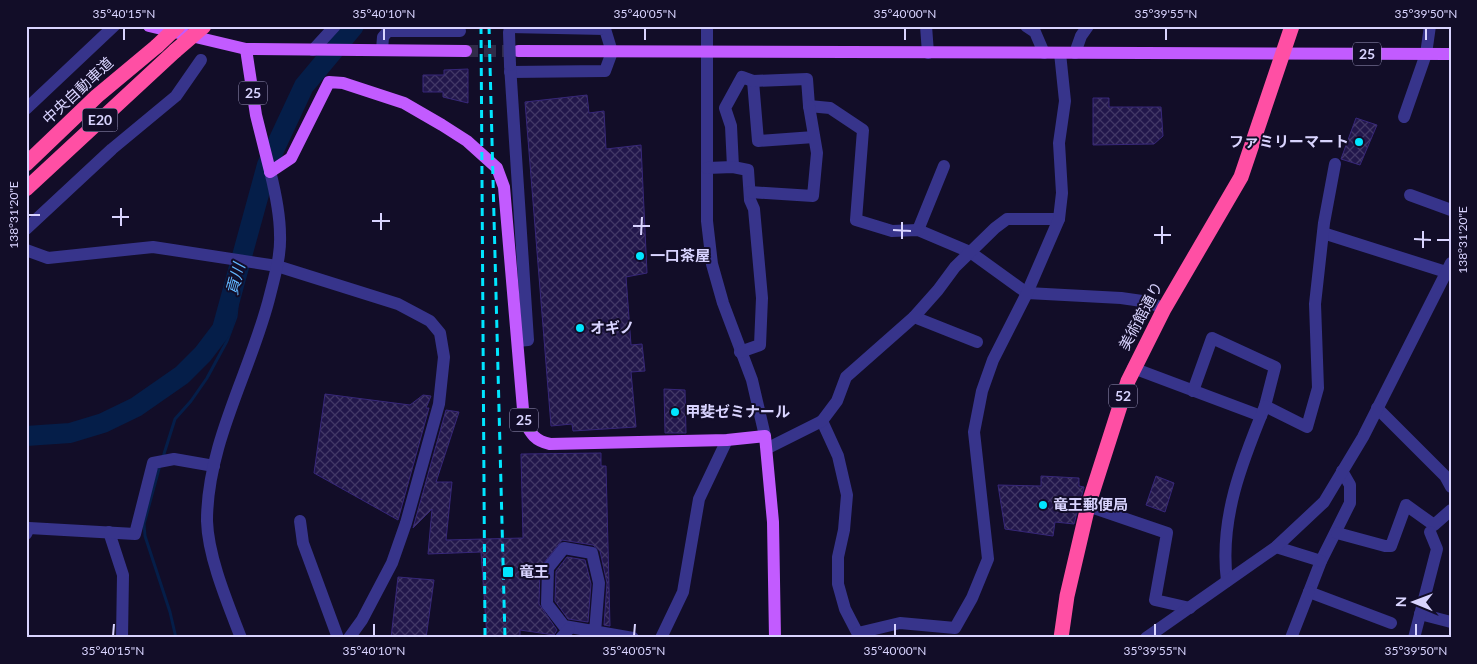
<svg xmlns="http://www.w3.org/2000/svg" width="1477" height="664" viewBox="0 0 1477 664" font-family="Lato,'Noto Sans JP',sans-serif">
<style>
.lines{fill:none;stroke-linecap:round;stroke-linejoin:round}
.stream{stroke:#051e49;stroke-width:3}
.river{stroke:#051e49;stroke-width:20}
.building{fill:url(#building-cross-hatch);stroke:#372779}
.major-tunnel{stroke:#302b48;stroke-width:12;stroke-dasharray:12 6;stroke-linecap:butt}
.minor{stroke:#37348b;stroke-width:12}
.major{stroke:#c25bff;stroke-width:12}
.highway{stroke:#ff4fa4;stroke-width:15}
.rail{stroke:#00e6ff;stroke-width:3;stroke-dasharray:8 6;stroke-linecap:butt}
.minor-bridge{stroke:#37348b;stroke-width:12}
.highway-bridge{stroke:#ff4fa4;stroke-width:15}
.ticks{fill:none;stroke:#d9d4ff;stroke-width:2}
.poi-dot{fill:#00e6ff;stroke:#120d28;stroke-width:2}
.labels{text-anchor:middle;stroke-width:4;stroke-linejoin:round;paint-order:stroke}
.shield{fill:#120d28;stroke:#9d98be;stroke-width:1}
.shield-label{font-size:14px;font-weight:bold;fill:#d9d4ff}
.street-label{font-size:15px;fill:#d9d4ff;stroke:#120d28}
.poi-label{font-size:15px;font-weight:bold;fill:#d9d4ff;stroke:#120d28;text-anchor:start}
.water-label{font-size:16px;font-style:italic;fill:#62b7ff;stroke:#120d28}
.neatline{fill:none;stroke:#d9d4ff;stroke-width:2}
.ticks-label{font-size:12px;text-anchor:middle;fill:#d9d4ff}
</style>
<defs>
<pattern id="building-cross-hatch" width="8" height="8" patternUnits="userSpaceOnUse" patternTransform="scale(1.25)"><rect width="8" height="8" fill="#22174b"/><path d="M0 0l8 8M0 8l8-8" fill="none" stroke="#423866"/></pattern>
</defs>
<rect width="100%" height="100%" fill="#120d28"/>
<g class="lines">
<g class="stream">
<path d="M163,457l12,-38 16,-18 16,-23 20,-37 9,-24 6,-54"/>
<path d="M160,465l-16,59 1,12 25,76 6,26"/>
</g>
<path class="river" d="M26,436l44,-3 33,-10 33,-16 46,-32 21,-21 19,-25 45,-164 37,-79 50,-60"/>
</g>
<g class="building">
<path d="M468,69v34l-25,-6v-5h-20v-17h21v-5z"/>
<path d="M587,95l2,18 15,-2 2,38 35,-4 6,128 -21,4 5,68 11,-1 3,27 -14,1 5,55 -63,4 -1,-7 -21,2 -26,-324z"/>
<path d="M1093,98h16v9h52l2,29 -9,8 -61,1z"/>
<path d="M1356,118l21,7 -17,40 -19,-6z"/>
<path d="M664,389l21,1 1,43h-21z"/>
<path d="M325,394l85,11 13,-10 8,1 -5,12h3l-31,112 -84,-47z"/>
<path d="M446,410l13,2 -23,70h16l-6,58 77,-2 -2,-84 80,-1v13h5l4,160 -6,-1 3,-42 -7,-32 -7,-6 -31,-5 -22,28 -1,36 18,26 -3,5 -34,-5v8h-33l-6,-86 -53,2 4,-45 -19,19z"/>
<path d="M1041,476l38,2v8l5,1 -10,37 -19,-2 -2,14 -48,-7 -7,-44 43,1z"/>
<path d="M1156,476l18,7 -9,29 -19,-7z"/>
<path d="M567,557l18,3 6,24 -3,38 -20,-3 -13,-18 1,-30z"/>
<path d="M398,577l36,3 -8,58h-35z"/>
</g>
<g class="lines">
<path class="major-tunnel" d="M466,51h52"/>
<g class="minor">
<path d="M707,26v195l5,43 11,39 29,77 13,56"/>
<path d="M926,26l2,27"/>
<path d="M1026,26l9,6 9,21"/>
<path d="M509,27l96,2 7,23 -7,19 -95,1"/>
<path d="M313,50l22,-24"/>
<path d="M382,50l1,-13 5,-6h72"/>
<path d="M1075,53l6,-17 7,-10"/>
<path d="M510,65l18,275 -10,1"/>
<path d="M753,81l5,60 56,-4"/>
<path d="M26,109l88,-83"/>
<path d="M1404,117l22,-63 4,-28"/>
<path d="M733,167l-2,-41 -6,-18 17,-31 11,4 54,-2 2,27 21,2 33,22 -7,90 36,11 26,-1 52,22 57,41 94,5 28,4 15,7"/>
<path d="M707,168l26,-1 15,3 2,30 4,9 8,89 -2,47 -20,7"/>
<path d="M750,192l63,4 4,-43 -8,-47"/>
<path d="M1410,195l41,15"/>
<path d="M26,229l86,-80 64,-53 25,-36"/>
<path d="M918,230l26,-64"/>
<path d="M1323,233l123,39"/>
<path d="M26,250l22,8 105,-11 124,19 121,38 32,17 10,12 4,24 -5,47 -33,119 -14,40 -30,57 -13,18"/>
<path d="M914,317l63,25"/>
<path d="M1133,368l128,48"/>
<path d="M1193,391l19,-53 63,29 -10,39"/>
<path d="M1377,408l68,68 6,11"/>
<path d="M822,421l16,35 9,39 -3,35 -6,27v27l7,25 15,29"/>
<path d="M768,448l54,-27 15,-20 9,-24 68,-60 24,-27 17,-23 40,-39 12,-9h52"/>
<path d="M1342,471l8,14v18l-29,58 -12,31 82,31"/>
<path d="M1088,506l79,27 -12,67 35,8"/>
<path d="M300,521l3,22 35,95"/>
<path d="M109,532l14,43 -1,63"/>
<path d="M1337,533l48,13h6l15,-41 28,20 17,-15"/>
<path d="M26,534l3,-6 106,6 18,-71 21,-4 40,7"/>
<path d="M1276,547l45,14"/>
<path d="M1227,581c-8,-62 15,-119 38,-175l42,21 11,-39 -3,-84 9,-81 11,-59"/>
<path d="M1420,614l31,8"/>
<path d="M595,632l4,-49 -7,-30 -28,-5 -16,20 -1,36 17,22 69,12"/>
<path d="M858,633l42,-10 55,5 17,-30 16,-39 -14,-127 8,-41 11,-31 34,-67 32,-74 3,-26 -3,-50 6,-42 -5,-48"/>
<path d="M241,638c-13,-34 -33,-81 -34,-117 0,-79 45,-152 63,-226 5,-20 11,-40 10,-60 0,-21 -5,-44 -10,-64"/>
<path d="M561,638l8,-9"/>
<path d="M661,638l22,-46 16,-93 28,-59"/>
<path d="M1146,638l130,-91 48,-45 39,-65 88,-174"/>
<path d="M1291,638l18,-46"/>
<path d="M1414,638l23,-89 -7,-17"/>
</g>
<g class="major">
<path d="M149,26l97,23 220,2"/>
<path d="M246,49l10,66 14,56"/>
<path d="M518,51l933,3"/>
<path d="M270,172l21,-14 38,-76 14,1 61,20 38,22 25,16 30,27 7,19 20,234c7,13 11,20 26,23l177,-4 38,-4 8,86 2,116"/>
</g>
<g class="highway">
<path d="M26,164l71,-68 60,-50"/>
<path d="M26,189l149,-138"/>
<path d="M1061,638l6,-42 21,-90 40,-125 36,-72 77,-132 51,-151"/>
</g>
<g class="rail">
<path d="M481,26l4,612"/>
<path d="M489,26l16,612"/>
</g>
<path class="minor-bridge" d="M509,32l1,33"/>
<g class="highway-bridge">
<path d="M157,46l21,-20"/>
<path d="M175,51l29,-25"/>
</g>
</g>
<path class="ticks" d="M124,40v-12M384,40v-12M645,40v-12M905,40v-12M1166,40v-12M1426,40v-12M28,215h12M112,217h17M372,221h18M121,226v-18M633,226h17M381,230v-17M893,230l18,1M641,235l1,-18M1154,235h17M902,239v-17M1414,239l17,1M1437,240h13M1162,244v-18M1423,248v-17M113,636l1,-12M374,636v-12M634,636l1,-12M895,636v-12M1155,636v-12M1416,636v-12"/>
<g class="poi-dot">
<circle cx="1359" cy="142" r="5"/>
<circle cx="640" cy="256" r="5"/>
<circle cx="580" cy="328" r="5"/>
<circle cx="675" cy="412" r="5"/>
<circle cx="1043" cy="505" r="5"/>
<rect x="502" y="566" width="12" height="12" rx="2.5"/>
</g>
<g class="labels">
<g class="shield">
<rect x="1353" y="42.5" width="28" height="23" rx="4"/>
<rect x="239" y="81.5" width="28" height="23" rx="4"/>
<rect x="82.5" y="108.5" width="35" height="23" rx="4"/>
<rect x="1109" y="384.5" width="28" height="23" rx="4"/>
<rect x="510" y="408.5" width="28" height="23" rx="4"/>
</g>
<g class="shield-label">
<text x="1367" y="59">25</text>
<text x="253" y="98">25</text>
<text x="100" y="125">E20</text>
<text x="1123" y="401">52</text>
<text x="524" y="425">25</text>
</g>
<g class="street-label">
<text transform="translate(78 91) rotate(-43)" y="5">中央自動車道</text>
<text transform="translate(1141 316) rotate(-62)" y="5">美術館通り</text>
</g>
<g class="poi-label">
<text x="1349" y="147" text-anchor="end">ファミリーマート</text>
<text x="650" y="261">一口茶屋</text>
<text x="590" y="333">オギノ</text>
<text x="685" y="417">甲斐ゼミナール</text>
<text x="1053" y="510">竜王郵便局</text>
<text x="519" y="577">竜王</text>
</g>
<g class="water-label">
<text transform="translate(235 279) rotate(-75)" y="6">貢川</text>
</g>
</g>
<rect width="1477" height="664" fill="none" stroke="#120d28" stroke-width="55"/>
<g transform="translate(1414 602) rotate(271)" stroke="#120d28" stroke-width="4" paint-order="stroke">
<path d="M0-4L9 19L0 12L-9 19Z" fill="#d9d4ff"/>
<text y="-8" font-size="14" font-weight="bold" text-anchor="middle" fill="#d9d4ff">N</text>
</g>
<rect x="28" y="28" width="1422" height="608" class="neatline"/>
<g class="ticks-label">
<text x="124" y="18">35°40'15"N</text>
<text x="384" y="18">35°40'10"N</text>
<text x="645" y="18">35°40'05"N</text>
<text x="905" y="18">35°40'00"N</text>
<text x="1166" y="18">35°39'55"N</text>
<text x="1426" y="18">35°39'50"N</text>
<text transform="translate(14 215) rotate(-90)" y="4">138°31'20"E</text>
<text transform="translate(1463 240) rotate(-90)" y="4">138°31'20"E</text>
<text x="113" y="655">35°40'15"N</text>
<text x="374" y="655">35°40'10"N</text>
<text x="634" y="655">35°40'05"N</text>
<text x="895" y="655">35°40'00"N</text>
<text x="1155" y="655">35°39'55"N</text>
<text x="1416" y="655">35°39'50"N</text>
</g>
</svg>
